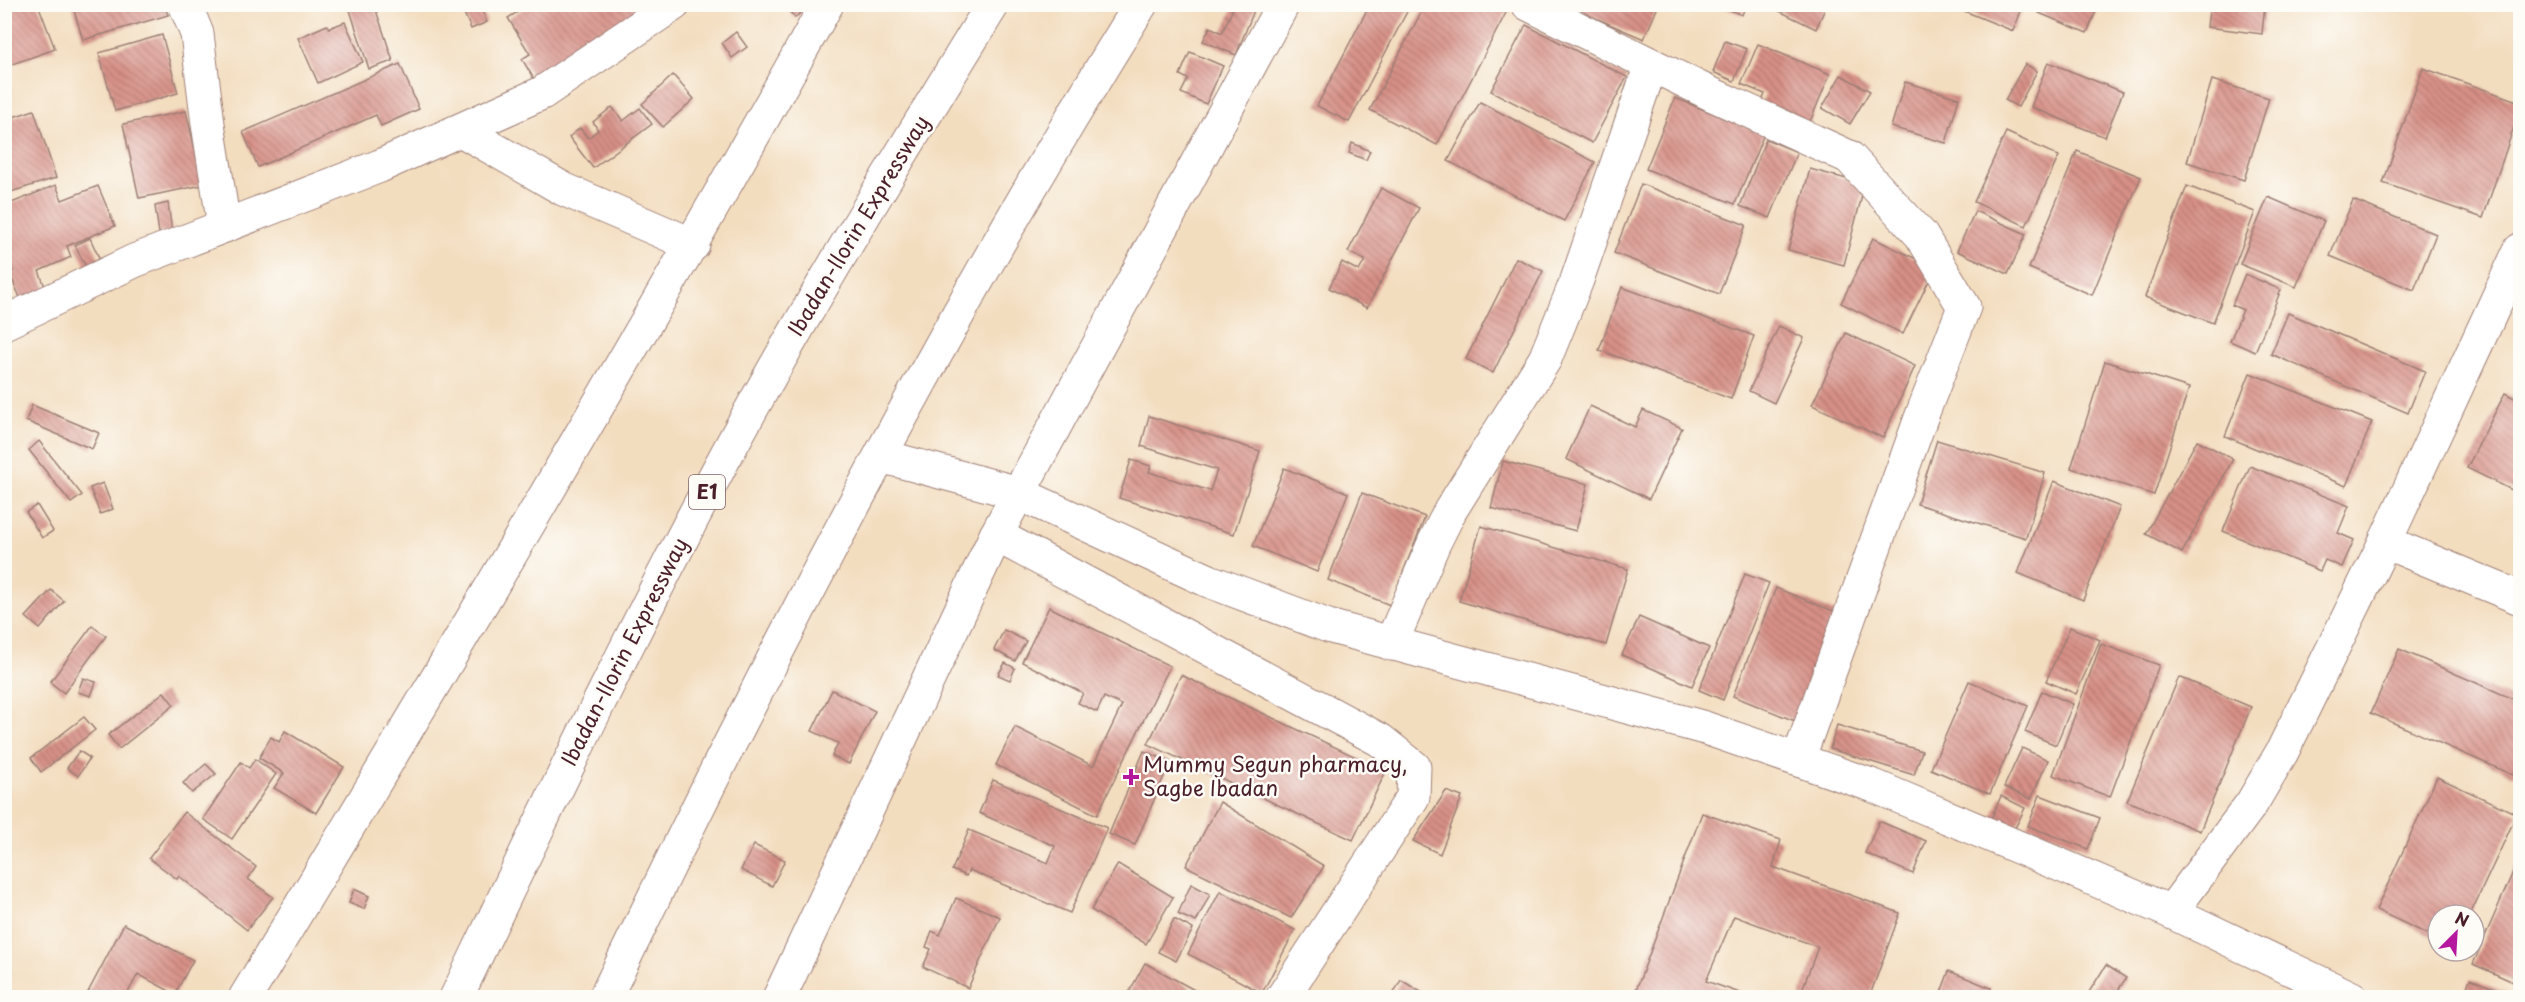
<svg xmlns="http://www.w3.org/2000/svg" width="2525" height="1002" viewBox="0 0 2525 1002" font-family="'Playpen Sans',sans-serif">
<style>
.building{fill:url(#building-back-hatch)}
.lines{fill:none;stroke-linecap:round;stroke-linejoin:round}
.street-casing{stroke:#9e7e75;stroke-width:35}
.highway-casing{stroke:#9e7e75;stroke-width:35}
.street{stroke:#fff;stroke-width:33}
.highway{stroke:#fff;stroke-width:33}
.poi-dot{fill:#b5179e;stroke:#fdfcf7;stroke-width:2}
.labels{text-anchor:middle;stroke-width:5;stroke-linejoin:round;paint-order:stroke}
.shield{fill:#fdfcf7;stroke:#806168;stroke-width:1.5}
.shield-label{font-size:20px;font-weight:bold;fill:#4a1f2b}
.street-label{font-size:21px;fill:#4a1f2b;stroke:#fdfcf7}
.poi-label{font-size:21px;fill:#4a1f2b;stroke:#fdfcf7;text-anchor:start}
</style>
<defs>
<pattern id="building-back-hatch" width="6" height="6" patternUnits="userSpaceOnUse" patternTransform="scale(1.5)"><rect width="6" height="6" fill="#d79086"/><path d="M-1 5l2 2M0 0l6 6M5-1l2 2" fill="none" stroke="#b0756e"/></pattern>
</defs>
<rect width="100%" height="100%" fill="#fdfcf7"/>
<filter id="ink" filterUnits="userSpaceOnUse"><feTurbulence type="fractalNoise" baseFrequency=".0167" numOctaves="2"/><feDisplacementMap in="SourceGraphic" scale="12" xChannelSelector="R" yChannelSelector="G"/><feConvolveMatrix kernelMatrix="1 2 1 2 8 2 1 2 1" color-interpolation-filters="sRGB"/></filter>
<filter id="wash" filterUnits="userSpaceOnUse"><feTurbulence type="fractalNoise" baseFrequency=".008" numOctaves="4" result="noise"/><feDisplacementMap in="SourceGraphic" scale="24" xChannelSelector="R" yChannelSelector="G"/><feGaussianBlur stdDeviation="1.35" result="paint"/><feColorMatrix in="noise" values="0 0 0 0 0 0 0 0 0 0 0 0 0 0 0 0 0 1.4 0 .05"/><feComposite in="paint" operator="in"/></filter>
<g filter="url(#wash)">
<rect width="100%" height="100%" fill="#f3ddbf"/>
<g id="blocks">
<g class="building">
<path d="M4,4h34l17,45 -51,18z"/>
<path d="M72,4h92l4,11 -85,25z"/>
<path d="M348,4h26l19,57 -24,8z"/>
<path d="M460,4h19l8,18 -16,7z"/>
<path d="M530,4h117l-112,77 -13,-22 8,-5 -22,-36z"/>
<path d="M783,4h27l-15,14z"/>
<path d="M1235,4h13l7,4 -19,47 -33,-14 7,-14 12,6z"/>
<path d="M1370,4h41l-62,118 -32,-16z"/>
<path d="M1563,4h96l-15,35z"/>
<path d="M1715,4h31l-4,11z"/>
<path d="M1765,4h62l-11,25z"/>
<path d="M1964,4h60l-11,27 -51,-21z"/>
<path d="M2042,4h57l-12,29 -48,-20z"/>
<path d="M2210,4h55l-3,30 -55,-7z"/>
<path d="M1425,5h73l10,4 -71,136 -67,-35z"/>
<path d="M345,22l18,40 -45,21 -20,-45 29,-13 2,3z"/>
<path d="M1526,25l101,52 -35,66 -101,-52z"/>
<path d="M736,32l11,15 -15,11 -10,-15z"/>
<path d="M162,35l16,58 -63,18 -16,-58z"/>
<path d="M1725,41l22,8 -13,32 -21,-9z"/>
<path d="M1758,44l72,30 -21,50 -48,-20 4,-10 -24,-10z"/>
<path d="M1190,52l33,14 -17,38 -25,-11 7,-14 -8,-4z"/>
<path d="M2048,62l75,30 -18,45 -74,-30z"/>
<path d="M400,64l19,45 -38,17 -5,-11 -118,52 -15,-35z"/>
<path d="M2025,64l12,7 -19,36 -13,-7z"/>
<path d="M2423,68l97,34v7l-37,109 -100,-35z"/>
<path d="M673,75l21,24 -31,28 -21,-23z"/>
<path d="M1841,75l29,16 -20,33 -28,-16z"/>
<path d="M2212,80l57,18 -25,82 -57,-18z"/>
<path d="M1905,82l54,16 -13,45 -55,-16z"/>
<path d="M1675,98l89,36 -29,70 -89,-35z"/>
<path d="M1480,102l115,60 -31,59 -116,-60z"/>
<path d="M612,107l11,14 17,-13 12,16 -59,44 -24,-31 11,-9 8,10 10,-8 -5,-8z"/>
<path d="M34,110l22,68 -52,16v-74z"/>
<path d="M186,111l17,74 -64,13 -16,-74z"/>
<path d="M2006,132l53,24 -33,70 -52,-24z"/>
<path d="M1766,139l31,13 -27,66 -30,-12z"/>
<path d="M1352,143l18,8 -4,9 -17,-7z"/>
<path d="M2077,151l64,26 -49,118 -63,-27z"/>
<path d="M1810,169l55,15 -21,81 -56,-15z"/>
<path d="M1641,184l105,41 -27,69 -105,-41z"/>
<path d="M56,185l6,15 36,-14 17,40 -48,20 4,11 -32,14 8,21 -25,10 -13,-30 4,-1 -9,-20v-45z"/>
<path d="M2187,186l68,26 -42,111 -68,-26z"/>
<path d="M1381,188l38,20 -52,100 -38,-20 13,-26 17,9 6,-11 -17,-8z"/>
<path d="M2268,197l56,24 -28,66 -56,-23z"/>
<path d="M2353,200l83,34 -22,56 -84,-34z"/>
<path d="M168,203l4,29 -13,1 -4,-27z"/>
<path d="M1975,211l51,23 -18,40 -51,-23z"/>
<path d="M90,238l11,24 -14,7 -12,-24z"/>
<path d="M1873,238l62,30 -32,66 -62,-31z"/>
<path d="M1516,258l27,13 -50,102 -27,-14z"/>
<path d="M2245,274l36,16 -26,62 -25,-11 13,-31 -11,-5z"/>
<path d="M1622,287l132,49 -23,63 -132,-49z"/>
<path d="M2288,313l137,58 -17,42 -137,-59z"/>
<path d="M1779,326l25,12 -30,65 -25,-12z"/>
<path d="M1846,333l69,33 -32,72 -71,-33z"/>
<path d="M2105,361l84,27 -35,107 -83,-27z"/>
<path d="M2250,373l122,49 -26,64 -121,-50z"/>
<path d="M2505,393l15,8v93l-53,-26z"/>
<path d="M32,405l67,28 -7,16 -66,-28z"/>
<path d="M1590,406l45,21 8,-17 39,18 -33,71 -83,-40z"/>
<path d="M1149,416l111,35 -26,83 -115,-36 12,-38 20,6 -2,6 61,19 7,-21 -76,-24z"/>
<path d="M1937,440l108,33 -19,65 -109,-34z"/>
<path d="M2197,440l36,19 -51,94 -36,-19z"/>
<path d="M39,441l43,54 -11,8 -42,-53z"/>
<path d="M1503,461l85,23 -12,47 -85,-23z"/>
<path d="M2250,466l99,40 -11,27 16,7 -12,27 -17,-7 -5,11 -97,-40z"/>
<path d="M1284,468l64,25 -31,79 -64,-26z"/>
<path d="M2054,481l66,26 -37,93 -65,-27z"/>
<path d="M103,483l10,26 -13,5 -10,-26z"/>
<path d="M1362,493l63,24 -35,88 -62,-25z"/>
<path d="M37,505l16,26 -11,7 -16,-26z"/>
<path d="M1481,526l147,43 -22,76 -147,-44z"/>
<path d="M1745,574l24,9 -46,117 -24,-10z"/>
<path d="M1776,588l62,25 -43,108 -62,-25z"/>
<path d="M51,590l13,11 -24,28 -14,-12z"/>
<path d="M1049,607l121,59 -73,149 -101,-50 19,-38 78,39 29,-61 -18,-8 -7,15 -19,-9 5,-10 -61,-31z"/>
<path d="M1639,617l70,31 -17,38 -70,-31z"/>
<path d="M92,626l14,10 -42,57 -14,-11z"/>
<path d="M2070,627l30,13 -24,54 -30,-13z"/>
<path d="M1004,630l22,11 -11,20 -21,-11z"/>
<path d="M2101,644l58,21 -49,132 -57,-22z"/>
<path d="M2399,649l121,53v76l-149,-65z"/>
<path d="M1005,663l10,5 -5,12 -12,-5z"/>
<path d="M1181,675l205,96 -33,69 -205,-96z"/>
<path d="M2179,677l72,30 -51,124 -73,-30z"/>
<path d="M83,678l13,4 -5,14 -13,-4z"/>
<path d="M1969,681l59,25 -38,88 -59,-25z"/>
<path d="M832,690l43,21 -26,53 -17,-8 6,-13 -26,-12z"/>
<path d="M2042,691l31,13 -17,41 -31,-13z"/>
<path d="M164,692l10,13 -55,44 -11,-14z"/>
<path d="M84,717l11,13 -54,42 -10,-14z"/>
<path d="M1837,725l85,26 -8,24 -84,-26z"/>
<path d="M285,731l59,36 -28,46 -42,-25 10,-15 -25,-15 12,-21 8,5z"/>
<path d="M2022,748l26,12 -17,39 -27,-12z"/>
<path d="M79,751l11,7 -12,18 -11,-8z"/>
<path d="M1144,751l26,11 -35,83 -26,-11z"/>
<path d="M255,759l21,15 -44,65 -29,-20 38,-57 8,6z"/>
<path d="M206,764l10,10 -24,19 -9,-10z"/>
<path d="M2437,777l80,37 -47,101h-32v24l-62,-29z"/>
<path d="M993,780l114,48 -37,85 -101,-43 -3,6 -14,-6 17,-40 79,33 7,-17 -76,-33z"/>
<path d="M1446,791l16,6 -22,57 -27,-13z"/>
<path d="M2040,795l60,23 -12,31 -60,-23z"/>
<path d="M2001,796l24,12 -11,22 -23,-11z"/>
<path d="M1220,802l104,64 -33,52 -105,-52z"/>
<path d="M184,812l72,55 -8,12 25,18 -26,33 -68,-54 -2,3 -28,-21z"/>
<path d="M1702,813l79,27 -8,27 127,46 -31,85h-70l19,-51 -84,-31 -28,65 48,17h-121z"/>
<path d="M1879,821l47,20 -13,33 -48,-21z"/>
<path d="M754,845l31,15 -13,26 -31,-16z"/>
<path d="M2520,856v129l-47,-21z"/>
<path d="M1118,864l55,33 -27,47 -55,-34z"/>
<path d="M1191,884l19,10 -14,28 -18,-8z"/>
<path d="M354,889l15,7 -5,13 -15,-6z"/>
<path d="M1220,891l75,39 -33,63 -74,-39z"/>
<path d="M956,898l44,19 -32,71 -45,-21 8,-18 -5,-2 6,-16 8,4z"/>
<path d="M1174,919l19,10 -17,32 -18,-9z"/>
<path d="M124,924l69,36 -18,34 -37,-20 -13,24h-40z"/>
<path d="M1145,963l64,35h-83z"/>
<path d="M2106,965l20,13 -13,20h-15l-9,-6z"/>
<path d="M1949,971l42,17 -4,10h-48z"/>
<path d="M2470,979l48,18v1h-55z"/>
<path d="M1401,980l30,18h-40z"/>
<path d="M889,989l17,9h-21z"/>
</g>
</g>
</g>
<g filter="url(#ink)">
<use href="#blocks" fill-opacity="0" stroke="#9e7e75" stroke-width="1.5"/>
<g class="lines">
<g class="street-casing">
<g id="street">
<path d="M185,4l12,30 11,90 16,102"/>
<path d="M1528,4l181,89 140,64 72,78 43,72 -42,108 -124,345"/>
<path d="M461,130l102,59 130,56"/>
<path d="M4,323l130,-62 246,-95 162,-73 132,-89"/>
<path d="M881,456l137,37 191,88 119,45 377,102 169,58 297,126 181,86"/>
<path d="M996,535l384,205 34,27 -1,30 -131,201"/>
<path d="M2385,542l135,56"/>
<path d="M1391,644l43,-101 16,-32 95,-152 32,-79 74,-215"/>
<path d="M2171,912l81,-109 30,-51 103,-210 135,-292"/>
<path d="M245,998c199,-329 395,-658 582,-994"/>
<path d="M779,998l217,-463 287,-531"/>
</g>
</g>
<g class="highway-casing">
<g id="highway">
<path d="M456,998c87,-181 173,-362 268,-539 84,-155 177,-305 269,-455"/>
<path d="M605,998c44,-90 87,-181 133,-270 125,-247 257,-489 403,-724"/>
</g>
</g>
<use href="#street" class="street"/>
<use href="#highway" class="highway"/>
</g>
</g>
<path class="poi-dot" d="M1128 768h6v6h6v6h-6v6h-6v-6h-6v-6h6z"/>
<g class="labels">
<rect class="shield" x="689" y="475" width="36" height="34" rx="4.5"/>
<g class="shield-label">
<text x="707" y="499">E1</text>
</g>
<g class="street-label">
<text transform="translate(859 226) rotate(-59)" y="7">Ibadan-Ilorin Expressway</text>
<text transform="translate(625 652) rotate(-63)" y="7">Ibadan-Ilorin Expressway</text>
</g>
<g class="poi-label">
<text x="1143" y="772">Mummy Segun pharmacy,<tspan x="1143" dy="24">Sagbe Ibadan</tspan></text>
</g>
</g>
<rect width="2525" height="1002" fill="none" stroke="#fdfcf7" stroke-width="24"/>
<g transform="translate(2456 933) rotate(24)"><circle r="28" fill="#fdfcf7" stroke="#b5a4a5" stroke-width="1.5"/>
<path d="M0-4.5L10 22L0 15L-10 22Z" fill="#b5179e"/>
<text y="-9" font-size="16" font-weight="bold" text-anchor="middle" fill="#4a1f2b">N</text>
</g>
</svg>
